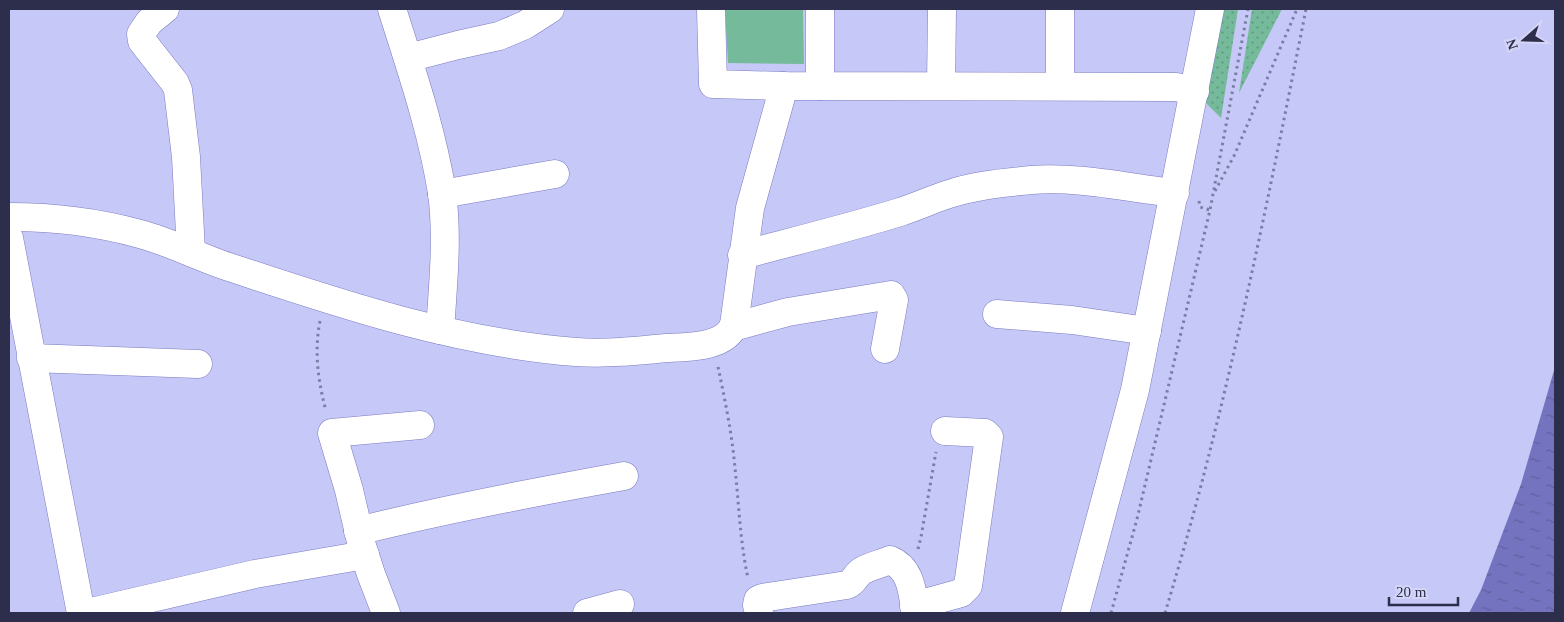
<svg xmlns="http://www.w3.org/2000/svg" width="1564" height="622" viewBox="0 0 1564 622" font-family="'Times New Roman',serif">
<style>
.grass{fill:url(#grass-dots)}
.park{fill:#75ba9a}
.water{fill:url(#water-ripples)}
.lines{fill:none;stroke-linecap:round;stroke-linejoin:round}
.minor-casing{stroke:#7a7ac2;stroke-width:29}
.path{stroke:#7c7da4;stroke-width:3;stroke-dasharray:2.5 4;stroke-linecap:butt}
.minor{stroke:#fff;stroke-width:28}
</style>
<defs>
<pattern id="grass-dots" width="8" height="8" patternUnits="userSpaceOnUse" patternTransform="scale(1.25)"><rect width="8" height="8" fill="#75ba9a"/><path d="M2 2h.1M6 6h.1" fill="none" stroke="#609880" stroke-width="1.8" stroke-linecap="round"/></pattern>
<pattern id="water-ripples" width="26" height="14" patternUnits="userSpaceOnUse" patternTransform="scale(1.25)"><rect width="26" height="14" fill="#7473bf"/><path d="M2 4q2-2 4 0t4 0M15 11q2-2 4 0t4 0" fill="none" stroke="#605f9d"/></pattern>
</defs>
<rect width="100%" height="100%" fill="#c6c8f7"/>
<g class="grass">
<path d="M1221,9h17l-17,109 -15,-15z"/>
<path d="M1252,9h30l-43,84z"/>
</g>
<path class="park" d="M725,9h78l1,55 -76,-1z"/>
<path class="water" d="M1555,367v246h-86l12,-23 40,-106z"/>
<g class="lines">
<g class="minor-casing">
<g id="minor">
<path d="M165,9l-16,13 -8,12 1,7 33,42 3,7 8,67 5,95"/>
<path d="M392,9c19,60 40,121 50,184 6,45 1,92 -2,137"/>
<path d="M711,9l2,75 71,2 392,1 19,4"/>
<path d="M408,58l50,-13 41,-9 26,-11 25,-16"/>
<path d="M820,86v-77"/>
<path d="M941,86l1,-77"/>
<path d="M1060,86v-77"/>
<path d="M442,194l113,-20"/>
<path d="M9,217c44,0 88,5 131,17 31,8 60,24 92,34 111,37 226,75 344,84 30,2 60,-1 90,-4 21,-1 59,0 68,-23l16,-117 34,-122"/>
<path d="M9,238l72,375"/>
<path d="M742,255c53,-14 106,-27 158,-43 16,-5 33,-13 49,-18 27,-9 55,-11 82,-14 48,-4 97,8 144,13"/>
<path d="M997,314l75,6 75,11"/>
<path d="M733,327l55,-15 103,-17 3,5 -9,49"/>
<path d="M31,358l167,6"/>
<path d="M358,531c88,-22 177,-39 266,-55"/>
<path d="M914,606l47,-13 7,-7 21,-149 -4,-4 -40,-2"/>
<path d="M87,613l168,-39 110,-19"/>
<path d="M386,613l-15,-39 -9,-28 -13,-56 -17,-57 88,-8"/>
<path d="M587,613l33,-9"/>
<path d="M759,613l-2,-8 1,-5 4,-2 85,-13c8,-3 8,-10 15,-14 8,-5 19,-7 28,-11 22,9 22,33 26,53"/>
<path d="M1075,613l60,-223 75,-381"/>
</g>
</g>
<g class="path">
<path d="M1215,191l19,-35 63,-147"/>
<path d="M1199,201l1,6 10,3"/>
<path d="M320,321c-6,30 -2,60 6,90"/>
<path d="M718,367c7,33 14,67 17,101 4,37 5,74 13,110"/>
<path d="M918,549l3,-12 15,-85"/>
<path d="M1111,613l26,-94 73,-309 38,-201"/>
<path d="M1165,613c60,-198 101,-402 141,-604"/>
</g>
<use href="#minor" class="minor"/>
</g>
<rect width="1564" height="622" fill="none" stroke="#2d2d4c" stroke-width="20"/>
<g transform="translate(1524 40) rotate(250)" stroke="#d5d6f6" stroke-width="4" paint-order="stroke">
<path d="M0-4L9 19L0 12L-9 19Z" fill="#2d2d4c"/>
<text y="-8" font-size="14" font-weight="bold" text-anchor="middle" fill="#2d2d4c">N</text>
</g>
<path d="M1389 597v8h69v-8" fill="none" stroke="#2d2d4c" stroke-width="2.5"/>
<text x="1396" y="597" font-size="15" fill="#2d2d4c" stroke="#d5d6f6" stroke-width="4" paint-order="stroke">20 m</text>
</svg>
